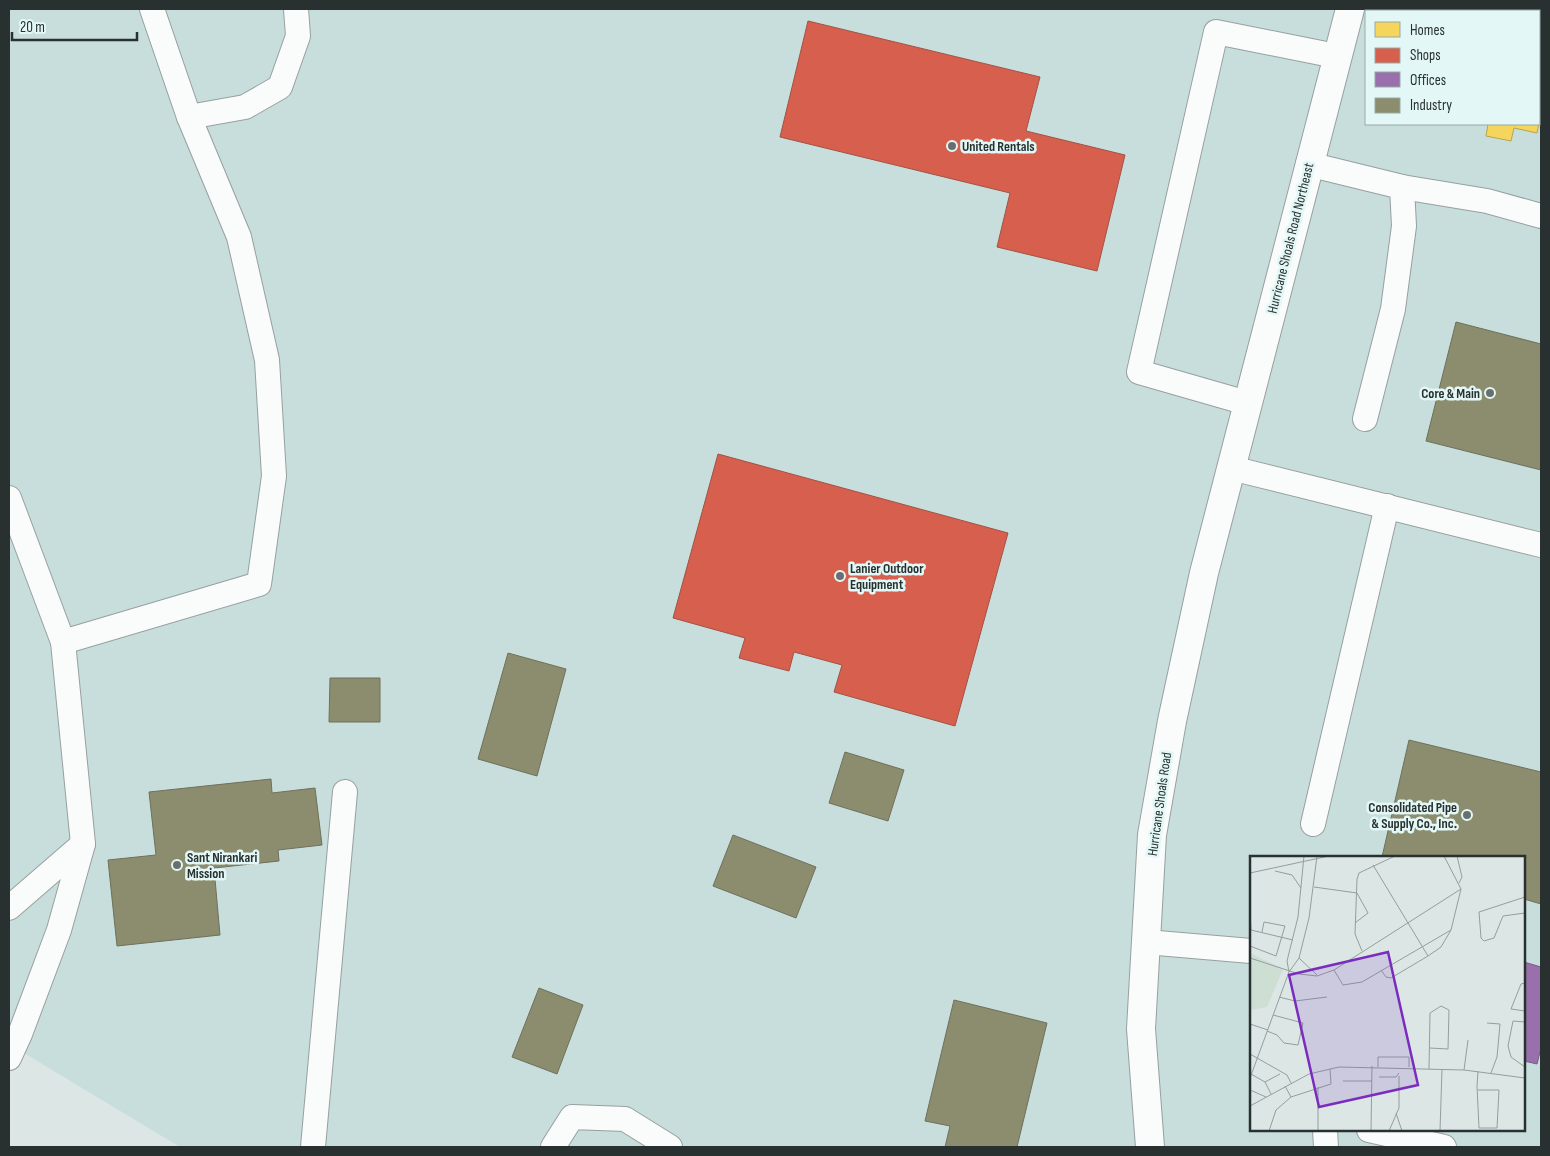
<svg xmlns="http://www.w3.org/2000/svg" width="1550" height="1156" viewBox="0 0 1550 1156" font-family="'Sofia Sans Condensed',sans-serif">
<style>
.built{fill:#c8dedc;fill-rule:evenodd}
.homes{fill:#f6d55c;stroke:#b8a44f}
.shops{fill:#d6604d;stroke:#a25244}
.offices{fill:#9970ab;stroke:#775d86}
.industry{fill:#8c8c6e;stroke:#6e715b}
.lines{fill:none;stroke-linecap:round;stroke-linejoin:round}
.lane-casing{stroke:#97a09f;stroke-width:26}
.secondary-casing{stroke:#97a09f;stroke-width:30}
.lane{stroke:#fafbfb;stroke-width:24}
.secondary{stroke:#fafbfb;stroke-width:28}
.poi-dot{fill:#67706f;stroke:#e3f8f6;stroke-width:2}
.labels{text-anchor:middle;stroke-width:5;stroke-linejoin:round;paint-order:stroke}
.poi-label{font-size:14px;font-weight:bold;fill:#293130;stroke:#e3f8f6;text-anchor:start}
.street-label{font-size:14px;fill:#293130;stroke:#e3f8f6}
.inset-road{fill:none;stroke:#949e9d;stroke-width:1}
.view{fill:#7b2cbf;fill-opacity:0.15;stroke:#7b2cbf;stroke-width:2.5}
.inset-edge{fill:none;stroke:#293130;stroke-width:2.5}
</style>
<rect width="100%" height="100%" fill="#dbe6e5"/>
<path class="built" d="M9,9h1532v1138h-1361l-171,-103zM1366,11h173v113h-173zM1251,857h273v273h-273z"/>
<path class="homes" d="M1539,73l2,1v40l-4,19 -23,-5 -3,13 -25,-5 2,-12h51z"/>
<g class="shops">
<path d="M808,21l232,56 -14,54 99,24 -28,116 -100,-24 13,-54 -230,-56z"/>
<path d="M718,454l290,79 -53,193 -121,-34 8,-27 -48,-13 -5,19 -50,-13 6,-20 -72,-20z"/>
</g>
<path class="offices" d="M1524,962l17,5v81l-4,16 -13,-3z"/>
<g class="industry">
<path d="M1456,322l85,22v126l-115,-29z"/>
<path d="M508,653l58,16 -29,107 -59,-17z"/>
<path d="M330,678h50v44h-51z"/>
<path d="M1409,740l132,32v132l-17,-5v-42h-142z"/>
<path d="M845,752l59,18 -16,51 -59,-18z"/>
<path d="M271,779l1,14 43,-5 7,57 -44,5 1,11 -65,7 6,67 -103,11 -9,-86 48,-5 -7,-63z"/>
<path d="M733,835l83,32 -20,51 -83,-32z"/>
<path d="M539,988l44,17 -26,69 -45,-17z"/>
<path d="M954,1000l93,23 -30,124h-72l5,-21 -25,-5z"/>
</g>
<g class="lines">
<g class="lane-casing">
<g id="lane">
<path d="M189,117l56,-10 35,-20 18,-51 -2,-27"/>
<path d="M1308,164l94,23 2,39 -11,83 -28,110"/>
<path d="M1402,187l85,14 54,15"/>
<path d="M1247,403l-108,-31 77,-340 120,24"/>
<path d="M1231,468l310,77"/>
<path d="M9,498l54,144 20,202 -24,86 -39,104 -11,24"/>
<path d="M63,642l196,-58 15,-108 -7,-116 -28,-123 -50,-120 -37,-108"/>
<path d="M1313,824l74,-318"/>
<path d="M9,908l74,-64"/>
<path d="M1146,942l105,9"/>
<path d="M1325,1130l1,17"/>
<path d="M1369,1130l75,17"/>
<path d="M313,1147l32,-355"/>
<path d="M553,1147l19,-30 53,2 45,28"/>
</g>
</g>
<g class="secondary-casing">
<path id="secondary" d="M1150,1147l-9,-118 11,-194 20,-114 32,-148 146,-564"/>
</g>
<use href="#lane" class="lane"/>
<use href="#secondary" class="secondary"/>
</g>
<g class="poi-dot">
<circle cx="952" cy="146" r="5"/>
<circle cx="1490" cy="393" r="5"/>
<circle cx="840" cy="576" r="5"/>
<circle cx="1467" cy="815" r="5"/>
<circle cx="177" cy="865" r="5"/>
</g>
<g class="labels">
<g class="poi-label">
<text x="962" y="151">United Rentals</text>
<text x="1480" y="398" text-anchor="end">Core &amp; Main</text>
<text x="850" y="573">Lanier Outdoor<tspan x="850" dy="16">Equipment</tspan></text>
<text x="1457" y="812" text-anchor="end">Consolidated Pipe<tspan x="1457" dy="16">&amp; Supply Co., Inc.</tspan></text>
<text x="187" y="862">Sant Nirankari<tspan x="187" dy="16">Mission</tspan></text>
</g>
<g class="street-label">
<text transform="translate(1290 238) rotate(-76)" y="5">Hurricane Shoals Road Northeast</text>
<text transform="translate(1159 804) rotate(-82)" y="5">Hurricane Shoals Road</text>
</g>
</g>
<g transform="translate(1250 856)">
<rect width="275" height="275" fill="#dbe6e5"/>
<path d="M0,97l33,16 -16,38 -17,3z" fill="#cdded3"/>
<path class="inset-road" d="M207,0l5,21 -3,6M123,9l55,91 13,-9 10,-17 10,-41M25,15l17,4 9,13M0,17l79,-17M64,31l43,6 11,20 -13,10M275,41l-46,15 2,26 3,3 10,-3 9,-22 22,-3M0,57l1,17 42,10M0,90l26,10 9,-30 -21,-4 -2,10M112,95l-7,-17 2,-55 2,-6 36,-17M0,102l49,16 18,2 17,-6 127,-81 -17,-33M49,102l18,17M84,114l9,15 19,-3 89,-52M131,114l5,7 5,1 37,-22M39,116l-2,-11 11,-44 6,-61M275,127l-4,1 -10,25 14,2M29,141l16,4 32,-4M275,166l-12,-1 -5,25 3,11 14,10M237,167l13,1 -3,33 -6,16M0,168l18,6M17,175l10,4 7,8 14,2 5,-22 -30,-8M0,198l37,21 4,8M128,211v-10h31v10M179,213l1,-56 11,-7 8,4 -1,39 -18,-1M214,214l4,-30M228,215l-1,15 2,42h18l2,-38h-21M1,218l14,8 6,12M129,221h17l3,-4M0,222l39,-106 10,-14 10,-40 8,-62M93,225h29M15,226l15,-8M0,234l16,7M41,241l40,-13 -1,-15M0,250l59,-32 30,-7 125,3 61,8M146,257l6,18M19,275l7,-21 15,-13 -6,-11M68,275v-44M121,275l1,-65M139,275l10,-23v-32M190,275l2,-62"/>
<path class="view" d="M138,96l30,133 -99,22 -30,-132z"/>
<rect width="275" height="275" class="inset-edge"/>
</g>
<rect width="1550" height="1156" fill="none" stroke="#293130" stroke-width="20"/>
<rect x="1365" y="10" width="175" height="115" fill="#e3f8f6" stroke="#99a8a7"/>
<rect x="1375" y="22" width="25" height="15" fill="#f6d55c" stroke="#99a8a7"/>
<text x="1410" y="35" font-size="15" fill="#293130">Homes</text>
<rect x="1375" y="48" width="25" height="15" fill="#d6604d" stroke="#99a8a7"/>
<text x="1410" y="60" font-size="15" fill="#293130">Shops</text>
<rect x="1375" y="72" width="25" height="15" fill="#9970ab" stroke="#99a8a7"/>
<text x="1410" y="85" font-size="15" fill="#293130">Offices</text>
<rect x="1375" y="98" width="25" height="15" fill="#8c8c6e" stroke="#99a8a7"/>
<text x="1410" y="110" font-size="15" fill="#293130">Industry</text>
<path d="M12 32v8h125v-8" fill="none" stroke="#293130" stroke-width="2.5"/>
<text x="20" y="32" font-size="15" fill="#293130" stroke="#e3f8f6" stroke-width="4" paint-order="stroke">20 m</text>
</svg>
